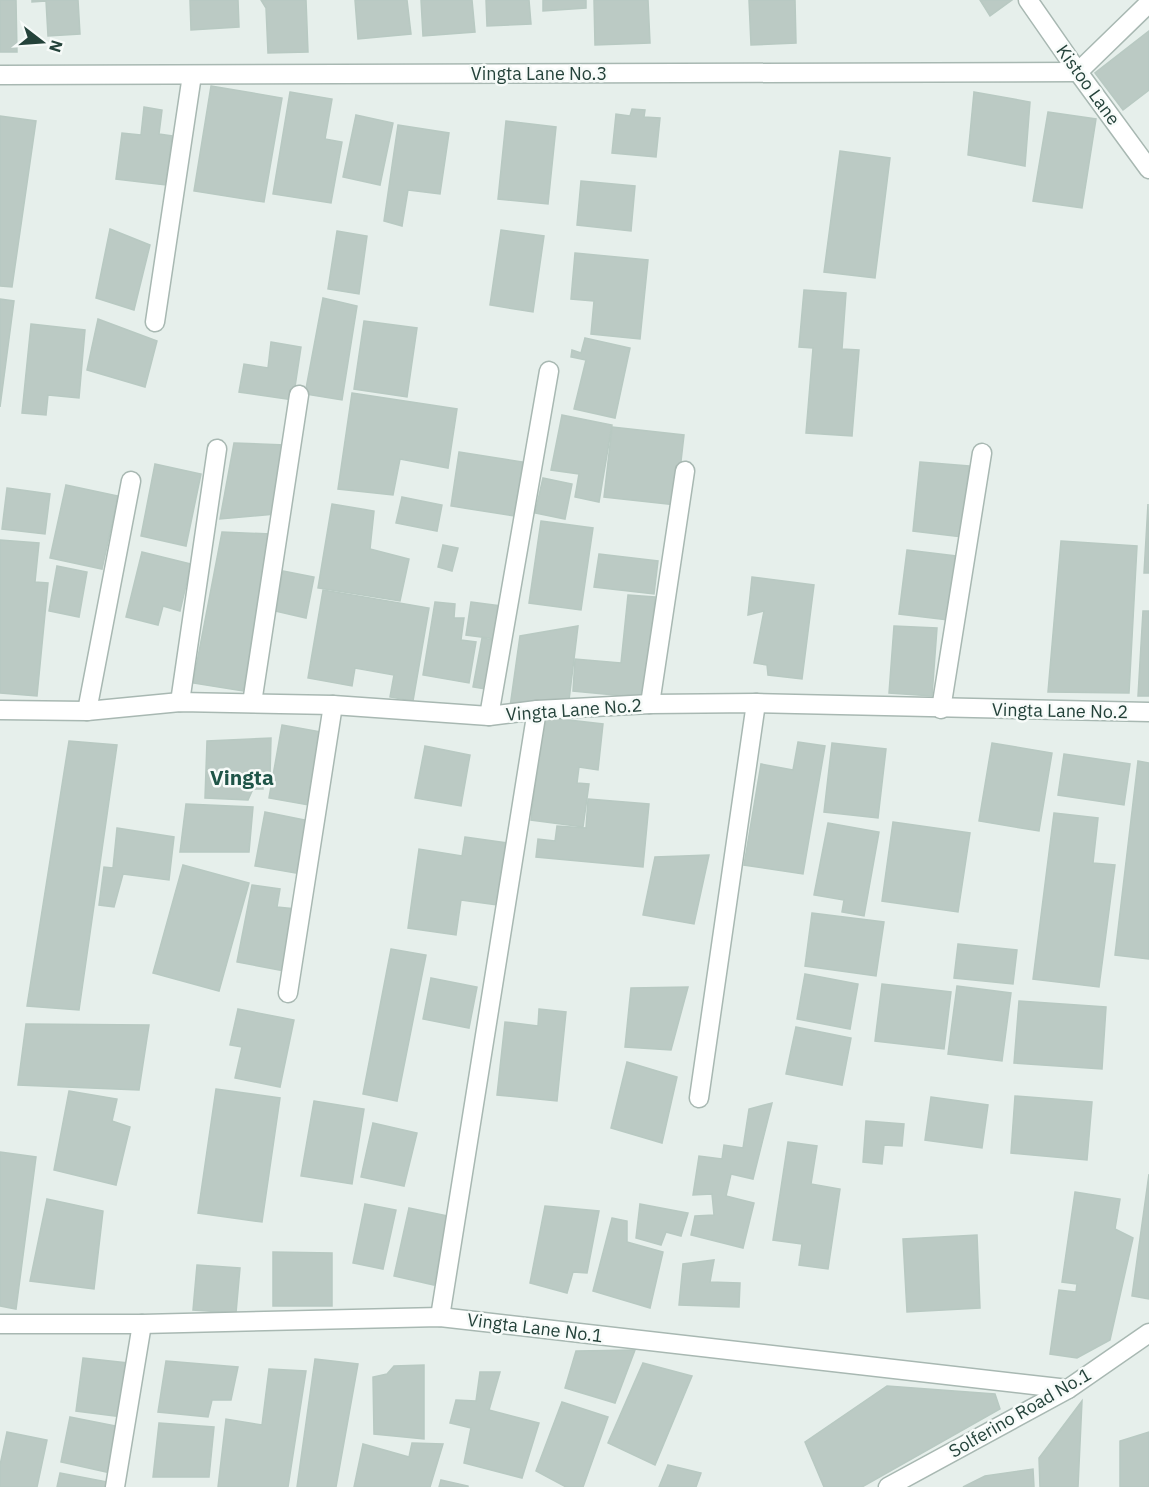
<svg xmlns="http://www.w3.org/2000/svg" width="1149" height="1487" viewBox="0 0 1149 1487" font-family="'IBM Plex Sans',sans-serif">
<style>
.building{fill:#bbcac4;stroke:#b8c9c2;stroke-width:1.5}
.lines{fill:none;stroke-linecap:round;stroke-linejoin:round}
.minor-casing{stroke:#a8b8b2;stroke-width:21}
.minor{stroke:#fff;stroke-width:18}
.labels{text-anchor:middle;stroke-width:5;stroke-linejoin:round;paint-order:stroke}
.street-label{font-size:18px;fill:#24423a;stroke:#f7fbf9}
.quarter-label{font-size:21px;font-weight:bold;fill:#1f5548;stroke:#f7fbf9}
</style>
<rect width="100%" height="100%" fill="#e6efeb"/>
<g class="building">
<path d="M0,0h16l1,52h-17z"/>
<path d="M32,0h46l2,34 -32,2 -2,-35 -14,1z"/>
<path d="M190,0h48l1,27 -48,3z"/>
<path d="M261,0h45l2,52 -40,1 -2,-45z"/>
<path d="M355,0h52l4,34 -53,5z"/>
<path d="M421,0h51l3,32 -52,4z"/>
<path d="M486,0h43l2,24 -44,2z"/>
<path d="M543,0h43v8l-43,3z"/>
<path d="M594,0h54l2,43 -55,2z"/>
<path d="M749,0h46l1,43 -45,2z"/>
<path d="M980,0h32l-22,16z"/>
<path d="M1149,31v59l-26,20 -28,-37z"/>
<path d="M211,86l71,12 -18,104 -70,-11z"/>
<path d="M290,92l42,7 -7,40 17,3 -11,61 -58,-9z"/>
<path d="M974,92l56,10 -5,64 -57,-11z"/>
<path d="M144,107l18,3 -3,24 13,2 -6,49 -50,-6 6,-46 19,2z"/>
<path d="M632,109l13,1 -1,7 16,1 -4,39 -44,-4 4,-39 14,2z"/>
<path d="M1048,112l48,7 -14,89 -49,-7z"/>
<path d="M356,115l37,8 -13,62 -37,-8z"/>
<path d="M0,116l36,5 -24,166 -12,-1z"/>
<path d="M506,121l50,6 -8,77 -50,-5z"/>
<path d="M398,125l51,8 -9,61 -32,-4 -6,36 -18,-5z"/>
<path d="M840,151l50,7 -15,120 -51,-6z"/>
<path d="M581,181l54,5 -4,45 -54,-6z"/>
<path d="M110,229l40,16 -16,65 -38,-12z"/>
<path d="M501,230l43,6 -11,76 -43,-7z"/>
<path d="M337,231l30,5 -8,58 -31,-5z"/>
<path d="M575,253l73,7 -8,79 -49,-5 3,-33 -23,-2z"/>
<path d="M804,290l42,3 -4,56 17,1 -7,86 -46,-3 7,-85 -14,-1z"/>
<path d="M323,298l34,8 -15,94 -37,-6z"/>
<path d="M0,299l14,2 -14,106z"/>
<path d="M98,319l59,22 -12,46 -58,-17z"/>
<path d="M364,321l53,7 -10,69 -53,-8z"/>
<path d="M31,324l54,6 -6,68 -31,-3 -2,20 -24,-2z"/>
<path d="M585,338l45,10 -15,70 -41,-9 12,-49 -15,-3 1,-7 9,3z"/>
<path d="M271,342l30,5 -8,53 -54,-8 5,-28 24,4z"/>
<path d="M352,393l105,16 -9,59 -48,-9 -7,36 -55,-6z"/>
<path d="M562,415l50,10 -13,77 -24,-5 4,-23 -28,-4z"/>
<path d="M612,427l72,8 -8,70 -72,-8z"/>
<path d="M234,443l51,2 -10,69 -55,5z"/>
<path d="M459,452l64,10 -9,54 -63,-10z"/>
<path d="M920,462l49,4 -7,71 -49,-6z"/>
<path d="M155,464l46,10 -15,72 -45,-10z"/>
<path d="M543,478l29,6 -7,35 -30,-6z"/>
<path d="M66,485l52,11 -16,73 -52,-11z"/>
<path d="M7,488l43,6 -5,40 -43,-5z"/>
<path d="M402,497l40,8 -5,26 -41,-8z"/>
<path d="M332,504l42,7 -4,38 39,10 -9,42 -82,-13z"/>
<path d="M1148,504l1,69h-5z"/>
<path d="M541,521l52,7 -12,82 -52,-7z"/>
<path d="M222,532l49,2 -28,157 -50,-8z"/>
<path d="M0,540l39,3 -4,39 13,1 -11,113 -37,-3z"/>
<path d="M1061,541l76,5 -8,147 -81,-1z"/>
<path d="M443,545l15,3 -6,23 -14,-4z"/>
<path d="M907,550l49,6 -8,64 -49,-6z"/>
<path d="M142,552l49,12 -11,47 -17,-5 -5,19 -32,-8z"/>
<path d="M599,554l59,7 -4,33 -60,-7z"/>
<path d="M57,566l30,6 -8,45 -30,-6z"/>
<path d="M283,571l31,6 -8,41 -31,-7z"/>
<path d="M752,577l62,8 -12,94 -34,-4 -1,-10 -13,-2 10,-52 -16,4z"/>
<path d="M323,590l106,18 -16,93 -23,-4 4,-22 -39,-7 -3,18 -44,-8z"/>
<path d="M628,595l27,2 -9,101 -73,-7 2,-32 46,4z"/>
<path d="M435,602l20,2 -1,14h10l-3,22 15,2 -7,41 -46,-8z"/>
<path d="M471,602l30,4 -5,33 -30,-4z"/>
<path d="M1143,611h6v85h-11z"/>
<path d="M578,626l-9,74 -59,7 10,-71z"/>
<path d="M894,626l43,2 -5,68 -43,-3z"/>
<path d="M482,638l18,3 -9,49 -18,-3z"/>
<path d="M543,717l60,7 -5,46 -19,-3 -2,16 12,1 -6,43 -52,-7z"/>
<path d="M282,725l45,8 -13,73 -45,-8z"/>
<path d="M271,738l-1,39 -9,-2 2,14h-10l-5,11 -43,-2 2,-57z"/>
<path d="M69,741l48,4 -38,265 -52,-4z"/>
<path d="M798,742l27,4 -22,128 -59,-9 17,-101 32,6z"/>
<path d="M832,743l54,6 -8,69 -54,-6z"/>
<path d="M992,743l60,10 -13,78 -60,-10z"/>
<path d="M425,746l45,9 -9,51 -46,-8z"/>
<path d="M1064,754l66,10 -6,41 -66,-10z"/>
<path d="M1138,761l11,2v196l-34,-4z"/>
<path d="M588,799l61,5 -6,63 -107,-10 2,-18 17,2 2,-15 29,2z"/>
<path d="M186,804l67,3 -4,45h-69z"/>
<path d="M265,812l45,9 -9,53 -46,-8z"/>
<path d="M1054,813l44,5 -5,45 22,2 -16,122 -66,-8z"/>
<path d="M893,822l77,11 -12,79 -76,-11z"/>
<path d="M828,823l51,9 -15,84 -22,-4 2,-12 -30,-5z"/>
<path d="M117,828l57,9 -5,43 -46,-6 -9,33 -15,-2 5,-38 9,1z"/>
<path d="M465,837l42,6 -10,62 -36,-5 -5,35 -48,-7 11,-79 43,7z"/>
<path d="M709,855l-15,69 -51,-9 12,-58z"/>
<path d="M183,865l66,18 -30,108 -66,-18z"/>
<path d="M252,885l28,4 -3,18 19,2 -11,62 -48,-9z"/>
<path d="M812,913l72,9 -8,54 -71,-10z"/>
<path d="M958,944l59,6 -4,34 -59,-6z"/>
<path d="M391,949l35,6 -29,146 -34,-7z"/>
<path d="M805,974l53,10 -8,45 -53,-10z"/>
<path d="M431,978l46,9 -8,41 -46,-9z"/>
<path d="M882,984l69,8 -7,57 -69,-8z"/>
<path d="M957,986l54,7 -9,68 -54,-7z"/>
<path d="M688,987l-17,63 -46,-3 6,-59z"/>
<path d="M1019,1001l87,6 -4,62 -88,-6z"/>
<path d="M238,1009l56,11 -14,67 -45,-9 7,-31 -12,-2z"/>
<path d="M539,1009l27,3 -9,89 -60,-6 8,-73 33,4z"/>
<path d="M26,1024l123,1 -10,65 -121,-5z"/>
<path d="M796,1027l55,11 -9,47 -56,-11z"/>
<path d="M627,1062l50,15 -15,66 -51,-15z"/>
<path d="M216,1089l64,9 -18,124 -64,-9z"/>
<path d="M69,1091l48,8 -5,22 18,6 -14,58 -62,-15z"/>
<path d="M1015,1096l77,6 -5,58 -76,-7z"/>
<path d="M931,1097l57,8 -6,43 -57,-8z"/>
<path d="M314,1101l50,8 -12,75 -51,-8z"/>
<path d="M772,1103l-19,76 -22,-5 -5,22 28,7 -11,45 -52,-13 4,-19 19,-1 -2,-21 -19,1 6,-39 23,3 2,-14 19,3 6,-39z"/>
<path d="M866,1121l38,3 -2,22 -18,-1 -2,19 -19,-2z"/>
<path d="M373,1123l44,10 -13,53 -43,-9z"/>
<path d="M788,1142l29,4 -6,38 29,5 -12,80 -29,-4 3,-21 -29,-4z"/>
<path d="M0,1152l36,5 -20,152 -16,-3z"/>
<path d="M1149,1174v125l-17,-3z"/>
<path d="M1075,1192l45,7 -5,30 18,9 -23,102 -33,18 -27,-4 9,-64 17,2 1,-8 -15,-2z"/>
<path d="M47,1199l56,12 -9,78 -64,-8z"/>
<path d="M365,1204l31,6 -13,59 -30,-6z"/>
<path d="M640,1204l48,9 -7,23 -15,-4 -5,13 -25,-7z"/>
<path d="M545,1206l54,5 -12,62 -14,-1 -6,21 -37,-10z"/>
<path d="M409,1208l39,8 -14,69 -40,-9z"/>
<path d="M612,1218l15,3v21l36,10 -13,56 -57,-17z"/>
<path d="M977,1235l3,73 -73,4 -4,-73z"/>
<path d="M273,1252l59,1v53h-59z"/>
<path d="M714,1260l-4,22 30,1 -1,24 -60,-2 4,-41z"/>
<path d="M197,1265l43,3 -4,45 -43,-3z"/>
<path d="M635,1350l-20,53 -50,-15 11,-37z"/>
<path d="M83,1358l45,5 -6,54 -46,-6z"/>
<path d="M315,1359l43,5 -22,123h-39z"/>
<path d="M166,1361l72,6 -7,33h-19l-4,17 -50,-5z"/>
<path d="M643,1363l49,13 -37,89 -47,-22z"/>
<path d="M424,1365v74l-50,-5 -1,-57 14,-3 7,-8z"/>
<path d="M269,1369l37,2 -18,116h-70l8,-68 36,6z"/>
<path d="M480,1372h20l-11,38 50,13 -17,55 -58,-15 7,-35 -21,-5 6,-23 20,1z"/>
<path d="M887,1386l108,8 5,15 -138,78h-38l-19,-45z"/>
<path d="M1082,1401l-4,86h-38l-1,-29z"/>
<path d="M562,1402l46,15 -25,70h-17l-30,-16z"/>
<path d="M70,1417l51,10 -10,46 -50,-11z"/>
<path d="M159,1423l55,4 -5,50h-56z"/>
<path d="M7,1432l40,8 -10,47h-37v-22z"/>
<path d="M1149,1432v55h-29v-46z"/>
<path d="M412,1443l31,1 -13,43h-76l9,-43 46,13z"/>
<path d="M668,1465l33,8 -5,14h-37z"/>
<path d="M1033,1469l1,18h-71l22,-11z"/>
<path d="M60,1473l53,10v4h-56z"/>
<path d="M441,1480l27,6v1h-29z"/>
</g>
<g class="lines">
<g class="minor-casing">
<g id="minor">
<path d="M1028,0l50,72 71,97"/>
<path d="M1078,72l71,-69"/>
<path d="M0,75l1078,-3"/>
<path d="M155,322l37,-247"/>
<path d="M180,702l37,-253"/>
<path d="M252,703l47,-308"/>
<path d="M650,704l35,-233"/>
<path d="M941,709l41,-256"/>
<path d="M0,710l87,1 93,-9 153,3 156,11 48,-6 113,-6 106,-1 393,9"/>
<path d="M87,711l44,-230"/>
<path d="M489,716l60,-345"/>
<path d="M288,993l45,-288"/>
<path d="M699,1098l57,-395"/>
<path d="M440,1317l97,-607"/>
<path d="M0,1324h142l298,-7 628,72"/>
<path d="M115,1487l27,-163"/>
<path d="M888,1487l180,-98 81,-56"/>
</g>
</g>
<use href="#minor" class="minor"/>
</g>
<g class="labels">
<g class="street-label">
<text x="539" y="80">Vingta Lane No.3</text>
<text transform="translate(1088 85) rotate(54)" y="6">Kistoo Lane</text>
<text transform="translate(574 710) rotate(-4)" y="6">Vingta Lane No.2</text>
<text transform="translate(1060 711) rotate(1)" y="6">Vingta Lane No.2</text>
<text transform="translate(535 1328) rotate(7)" y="6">Vingta Lane No.1</text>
<text transform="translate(1020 1413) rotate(-30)" y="6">Solferino Road No.1</text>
</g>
<g class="quarter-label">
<text x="242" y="785">Vingta</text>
</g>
</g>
<g transform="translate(42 42) rotate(107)" stroke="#f7fbf9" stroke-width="4.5" paint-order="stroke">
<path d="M0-4.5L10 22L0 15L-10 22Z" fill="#24423a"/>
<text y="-9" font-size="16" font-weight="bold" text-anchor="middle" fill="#24423a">N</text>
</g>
</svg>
